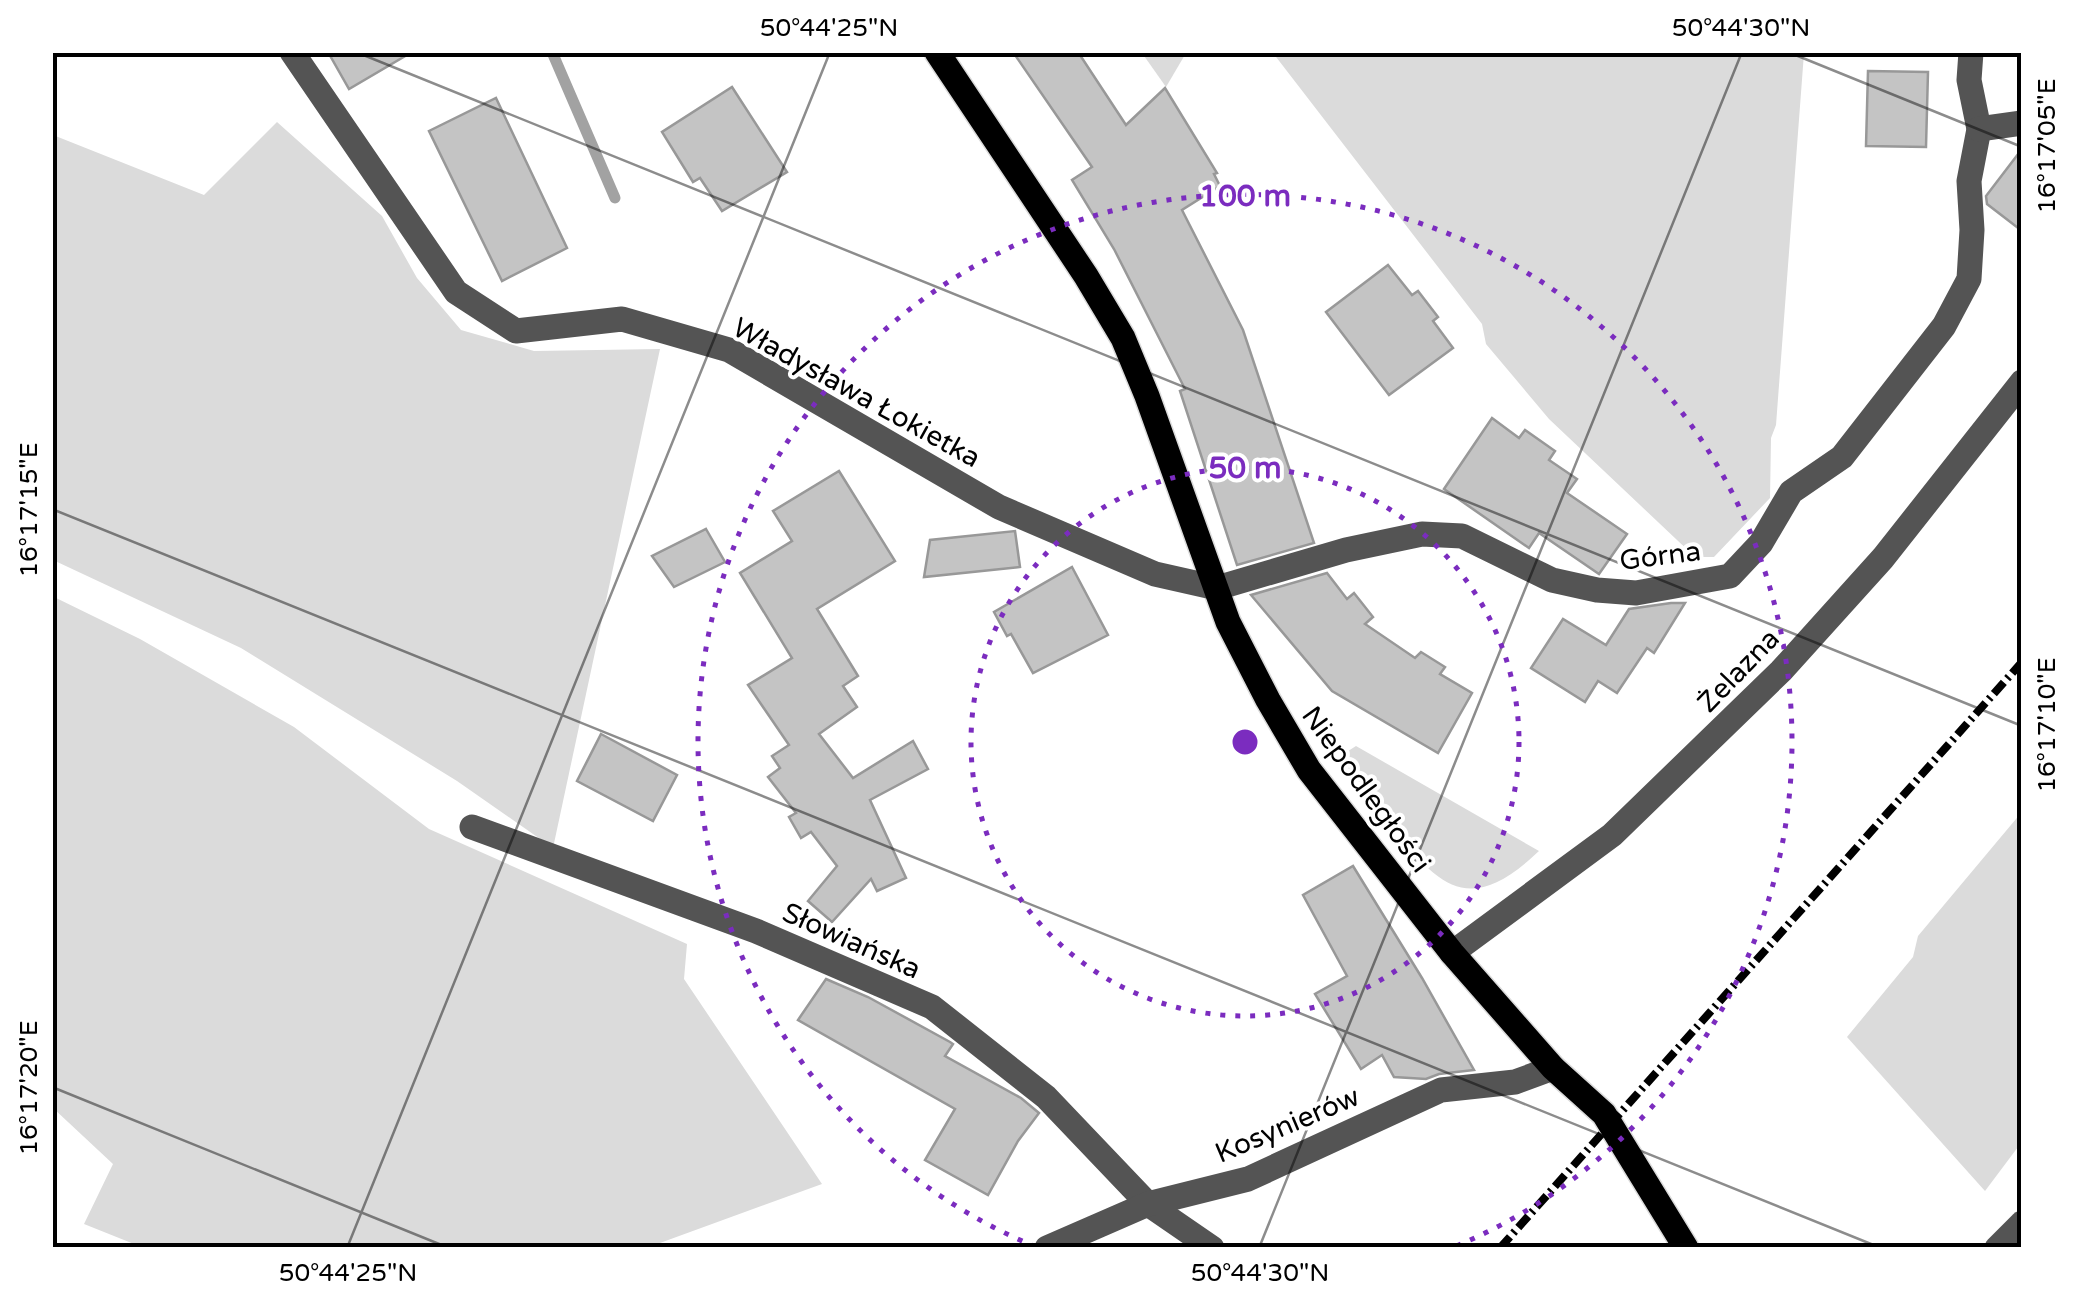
<svg xmlns="http://www.w3.org/2000/svg" width="2074" height="1300" viewBox="0 0 2074 1300" font-family="'Varela Round',sans-serif">
<style>
.green{fill:#dbdbdb}
.lines{fill:none;stroke-linecap:round;stroke-linejoin:round}
.stream{stroke:#a2a2a2;stroke-width:11}
.building{fill:#c4c4c4;stroke:#989898;stroke-width:2.5}
.major-casing{stroke:#dbdbdb;stroke-width:28}
.minor{stroke:#545454;stroke-width:25}
.major{stroke:#000;stroke-width:25}
.rail{stroke:#000;stroke-width:8;stroke-dasharray:15 5 2.5 5;stroke-linecap:butt}
.ticks{fill:none;stroke:#000;stroke-width:2.5;stroke-opacity:0.45}
.ring{fill:none;stroke:#7b2cbf;stroke-width:5;stroke-dasharray:5 10}
.labels{text-anchor:middle;stroke-width:8;stroke-linejoin:round;paint-order:stroke}
.street-label{font-size:28px;fill:#000;stroke:#fff}
.centre{fill:#7b2cbf;stroke:#fff;stroke-width:5}
.ring-label{font-size:30px;text-anchor:middle;font-weight:bold;fill:#7b2cbf;stroke:#fff;stroke-width:8;stroke-linejoin:round;paint-order:stroke}
.neatline{fill:none;stroke:#000;stroke-width:4}
.ticks-label{font-size:25px;text-anchor:middle;fill:#000}
</style>
<rect width="100%" height="100%" fill="#fff"/>
<g class="green">
<path d="M1142,53h44l-20,34z"/>
<path d="M1273,53h531l-28,372 -5,13 -1,60 -56,59h-19l-146,-138 -63,-75 -4,-20z"/>
<path d="M277,122l105,94 35,62 44,52 73,21 126,-2 -107,499 -96,-67 -216,-133 -188,-88v-425l151,60z"/>
<path d="M52,596l88,43 154,88 135,102 258,115 -3,35 138,205 -173,63 -505,1 -60,-24 29,-60 -60,-56z"/>
<path d="M1356,746l183,105c-65,62 -97,42 -144,-22 -17,-23 -35,-46 -53,-69l3,-7z"/>
<path d="M2021,813v330l-36,48 -138,-154 66,-80 5,-21z"/>
</g>
<g class="lines">
<path class="stream" d="M552,52l63,146"/>
</g>
<g class="building">
<path d="M328,52h84l-63,37z"/>
<path d="M1013,52h65l48,73 39,-37 52,85 -3,1 6,12 -38,24 61,120 71,213 -77,22 -57,-174 5,-2 -71,-140 -42,-69 20,-13z"/>
<path d="M1868,71l60,1 -2,75 -60,-1z"/>
<path d="M732,87l55,85 -65,39 -22,-33 -7,4 -31,-50z"/>
<path d="M496,98l71,150 -65,33 -73,-150z"/>
<path d="M2022,149v82l-35,-27 -1,-8z"/>
<path d="M1388,265l24,30 6,-4 20,26 -5,4 20,27 -64,47 -63,-83z"/>
<path d="M1492,418l27,20 6,-8 30,21 -6,9 28,19 -10,14 60,41 -28,40 -60,-41 -10,15 -85,-59z"/>
<path d="M839,471l56,90 -78,48 41,67 -15,10 14,21 -38,27 34,44 60,-37 15,28 -58,31 36,78 -29,13 -6,-12 -39,43 -24,-21 29,-35 -26,-34 -10,6 -12,-21 7,-4 -28,-36 12,-9 -8,-12 17,-11 -41,-60 44,-27 -52,-85 52,-32 -19,-30z"/>
<path d="M706,529l19,33 -51,25 -22,-31z"/>
<path d="M1015,531l5,36 -96,10 6,-37z"/>
<path d="M1072,567l36,68 -75,38 -22,-39 -4,2 -13,-24z"/>
<path d="M1327,573l20,26 7,-6 19,24 -8,7 50,34 6,-6 24,15 -5,7 32,19 -34,60 -106,-62 -81,-96z"/>
<path d="M1671,603h14l-31,50 -7,-5 -30,45 -19,-12 -13,21 -54,-34 32,-49 43,26 23,-36z"/>
<path d="M601,734l76,41 -24,46 -76,-40z"/>
<path d="M1353,866l69,112 52,92 -35,4 -13,5 -32,-2 -12,-22 -21,14 -46,-75 32,-18 -44,-81z"/>
<path d="M826,979l42,18 82,45 3,2 -8,12 76,42 18,15 -21,28 -30,54 -63,-35 30,-51 -157,-89z"/>
</g>
<g class="lines">
<g class="major-casing">
<path id="major" d="M937,52l149,224 37,62 24,58 81,226 40,78 41,70 143,183 101,115 51,46 82,134"/>
</g>
<g class="minor">
<path d="M292,52l164,240 60,39 106,-12 107,31 270,157 156,67 62,14 129,-38 76,-16 40,2 90,44 45,10 39,3 94,-17 31,-33 30,-51 51,-35 102,-131 25,-47 3,-49 -3,-49 10,-52 -10,-49 2,-28"/>
<path d="M1979,129l43,-6"/>
<path d="M472,827l284,104 176,76 114,90 102,107 64,44"/>
<path d="M1452,953l160,-118 169,-164 102,-113 139,-176"/>
<path d="M1047,1248l101,-44 100,-25 193,-89 74,-8 38,-14"/>
<path d="M1997,1248l25,-25"/>
</g>
<use href="#major" class="major"/>
<path class="rail" d="M1500,1248l522,-586"/>
</g>
<path class="ticks" d="M356,52l1666,674M1788,52l234,95M52,509l1829,739M52,1087l397,161M347,1248l483,-1196M1259,1248l483,-1196"/>
<g class="ring">
<circle cx="1245" cy="742" r="274"/>
<path d="M1036 1247A547 547 0 1 1 1454 1247"/>
</g>
<g class="labels">
<g class="street-label">
<text transform="translate(857 392) rotate(29)" y="10">Władysława Łokietka</text>
<text transform="translate(1660 555) rotate(-7)" y="10">Górna</text>
<text transform="translate(1738 670) rotate(-46)" y="10">Żelazna</text>
<text transform="translate(1367 789) rotate(54)" y="10">Niepodległości</text>
<text transform="translate(852 940) rotate(24)" y="10">Słowiańska</text>
<text transform="translate(1287 1124) rotate(-23)" y="10">Kosynierów</text>
</g>
</g>
<circle cx="1245" cy="742" r="15" class="centre"/>
<g class="ring-label">
<text x="1245" y="206">100 m</text>
<text x="1245" y="478">50 m</text>
</g>
<rect width="2074" height="1300" fill="none" stroke="#ffffff" stroke-width="110"/>
<rect x="55" y="55" width="1964" height="1190" class="neatline"/>
<g class="ticks-label">
<text x="829" y="36">50°44'25"N</text>
<text x="1741" y="36">50°44'30"N</text>
<text transform="translate(2046 146) rotate(-90)" y="9">16°17'05"E</text>
<text transform="translate(28 510) rotate(-90)" y="9">16°17'15"E</text>
<text transform="translate(2046 725) rotate(-90)" y="9">16°17'10"E</text>
<text transform="translate(28 1088) rotate(-90)" y="9">16°17'20"E</text>
<text x="348" y="1281">50°44'25"N</text>
<text x="1260" y="1281">50°44'30"N</text>
</g>
</svg>
